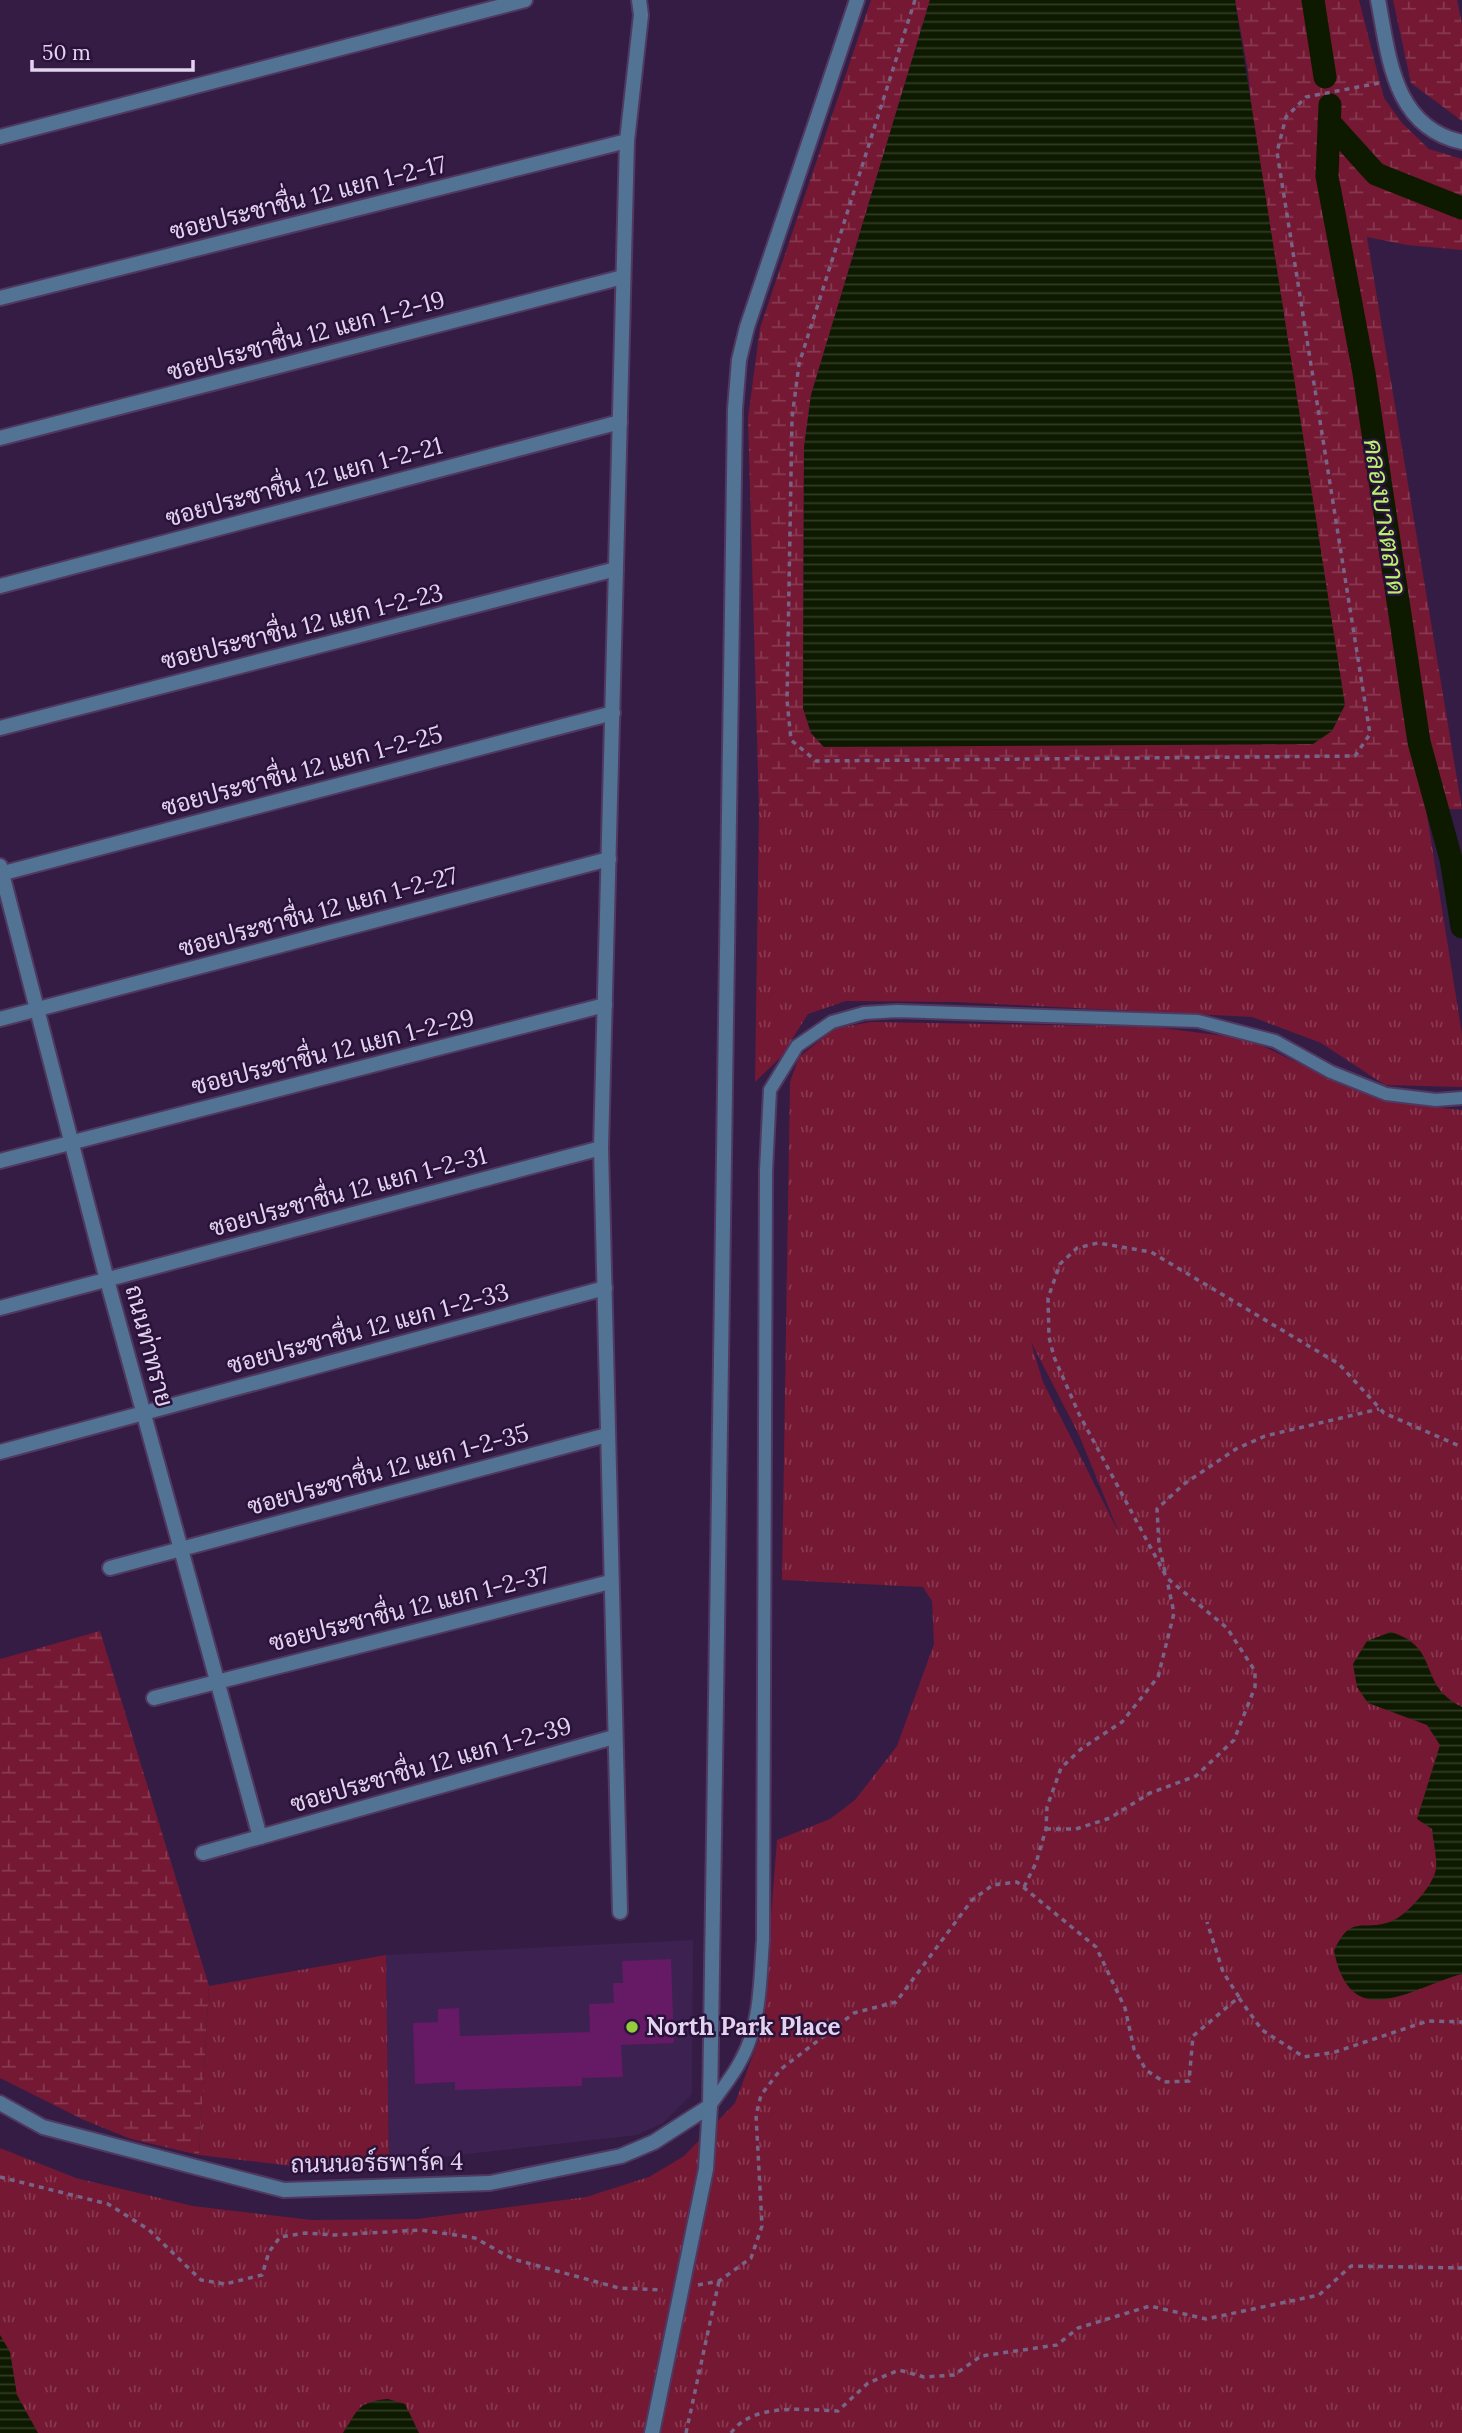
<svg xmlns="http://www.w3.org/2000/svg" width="1462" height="2433" viewBox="0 0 1462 2433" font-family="Lora,Sarabun,serif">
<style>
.built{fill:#3d2151}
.grass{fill:url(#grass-tufts);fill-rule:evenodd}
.wetland{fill:url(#wetland-marsh)}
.water{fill:url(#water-rules)}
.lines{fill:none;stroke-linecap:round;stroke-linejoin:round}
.canal{stroke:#0e1a00;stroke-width:23}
.building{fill:#661965}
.lane-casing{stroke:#503960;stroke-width:16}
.street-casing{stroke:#503960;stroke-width:18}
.path{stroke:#786487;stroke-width:3.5;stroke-dasharray:5 5;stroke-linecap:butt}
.lane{stroke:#527394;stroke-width:12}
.street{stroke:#527394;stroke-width:14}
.poi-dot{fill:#94cc3c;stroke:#2a123a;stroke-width:2.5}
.labels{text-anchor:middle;stroke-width:5;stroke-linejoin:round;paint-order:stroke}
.street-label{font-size:24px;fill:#e2d4ef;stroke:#2a123a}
.poi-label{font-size:24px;font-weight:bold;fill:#e2d4ef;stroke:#2a123a;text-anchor:start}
.water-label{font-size:26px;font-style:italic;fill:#b8f16d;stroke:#2a123a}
</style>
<defs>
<pattern id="grass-tufts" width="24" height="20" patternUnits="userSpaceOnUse" patternTransform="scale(1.75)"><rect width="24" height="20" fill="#741833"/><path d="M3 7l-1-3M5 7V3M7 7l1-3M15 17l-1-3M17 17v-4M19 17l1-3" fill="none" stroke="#883951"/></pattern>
<pattern id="wetland-marsh" width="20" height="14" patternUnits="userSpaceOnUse" patternTransform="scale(1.75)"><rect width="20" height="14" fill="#741833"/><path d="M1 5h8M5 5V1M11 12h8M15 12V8" fill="none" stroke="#883951"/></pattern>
<pattern id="water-rules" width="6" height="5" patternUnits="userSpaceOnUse" patternTransform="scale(1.75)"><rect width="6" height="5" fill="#0e1a00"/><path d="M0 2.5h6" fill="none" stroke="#313a26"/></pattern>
</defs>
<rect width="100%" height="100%" fill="#341c45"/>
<path class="built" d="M693,1940l-1,154 -29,29 -26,12 -248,28 -3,-208z"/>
<g class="grass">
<path d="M1426,809l36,225v53l-77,-2 -64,-42 -69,-26 -296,-15 -110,-1 -38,13 -28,44 -25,24 4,-272z"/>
<path d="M870,1022l285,5 93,12 52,25 114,41 48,5v1323h-1462v-285l76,30 117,28 119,14 105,-1 169,-22 63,-20 35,-21 51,-53 27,-72 15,-191 53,-21 25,-19 42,-54 37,-102 -2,-43 -9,-14 -141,-7 8,-498 9,-25 35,-28zM1031,1342l48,93 40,98 -76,-151z"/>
<path d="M386,1955l3,208 -79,5 -111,-13 10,-169z"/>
</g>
<g class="wetland">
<path d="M871,0h59l-119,395 -7,53 -1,260 8,25 13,14 488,-3 -64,-673 -13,-71h124l25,98 18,25 27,26 33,10v91l-55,-5 -40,-8 95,572 -703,1 -11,-392 12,-90z"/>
<path d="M1393,0h64l5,24v97l-51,-38z"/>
<path d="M100,1631l109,355 -10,169 -68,-16 -47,-19 -84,-42v-419z"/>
</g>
<g class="water">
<path d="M930,0h305l110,705 -13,26 -19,13 -489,3 -13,-14 -8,-25 1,-260 7,-53z"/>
<path d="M1391,1632c51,16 25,52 71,75v267c-52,14 -111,61 -128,-23 18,-39 28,-18 58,-30 15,-6 43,-37 44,-53 1,-13 -3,-27 -4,-39l-15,-10 23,-74 -13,-20 -59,-22 -11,-16 -4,-23 14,-23z"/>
<path d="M0,2335l10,17 7,43 21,38h-38z"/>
<path d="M388,2399l17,5 14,29h-76c16,-24 14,-31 45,-34z"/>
</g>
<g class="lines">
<g class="canal">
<path d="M1313,0l12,77"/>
<path d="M1330,105l-3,71 37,197 55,369 32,117 11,68"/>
<path d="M1329,122l47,52 86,34"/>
</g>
</g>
<path class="building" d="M671,1959l3,84 -53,2 2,32 -41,1v8l-127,4v-8l-40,2 -2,-61 25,-1v-13l21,-1 1,28 130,-4 -1,-28 25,-1 -1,-20h10l-1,-22z"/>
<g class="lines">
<g class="lane-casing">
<path id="lane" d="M710,2106c10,-15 23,-30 31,-46 20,-36 19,-81 22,-120l3,-769 4,-81 27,-44 35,-24 32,-9 33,-2 301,10 77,20 56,31 55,22 50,6 26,-2"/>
</g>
<g class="street-casing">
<g id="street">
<path d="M1378,0c11,57 15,127 84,142"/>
<path d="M0,137l525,-137"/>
<path d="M0,298l627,-157"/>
<path d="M0,438l623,-161"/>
<path d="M0,586l620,-164"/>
<path d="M0,728l616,-159"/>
<path d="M0,866l107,414 153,557"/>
<path d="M0,874l613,-161"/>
<path d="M0,1019l609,-160"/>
<path d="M0,1161l605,-156"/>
<path d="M0,1308l601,-160"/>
<path d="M0,1452l605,-164"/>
<path d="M110,1568l497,-133"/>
<path d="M154,1698l456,-116"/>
<path d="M203,1853l411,-116"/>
<path d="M620,1912l-19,-764 26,-1007 14,-126 -2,-15"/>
<path d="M0,2103l43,24 241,63 206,-7 131,-27 33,-14 56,-36"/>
<path d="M652,2433l54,-264 4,-63 25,-1697 4,-49 8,-33 110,-327"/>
</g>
</g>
<g class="path">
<path d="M915,0l-116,364 -7,54 -5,282 4,40 25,21 539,-5 15,-22 -93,-582 9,-35 20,-20 73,-14"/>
<path d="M1165,1572l-6,-27 -2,-36 27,-25 52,-35 29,-13 114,-27"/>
<path d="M1046,1829h30l34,-11 40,-25 46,-17 38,-36 21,-53v-16l-28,-43 -60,-50 -88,-164 -25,-57 -5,-20 -1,-39 12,-34 17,-16 21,-5 53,9 188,112 45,49 78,34"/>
<path d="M1024,1887l12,-24 10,-34 1,-22 14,-39 20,-19 41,-27 36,-45 16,-64 -7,-33"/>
<path d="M1239,1998l23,32 42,27 31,-5 93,-31 34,1"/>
<path d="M0,2177l108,27 40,25 53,51 24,4 37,-9 7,-23 11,-15 25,-4 29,2 87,-5 54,8 38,21 106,29 44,2"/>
<path d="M698,2285l21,-4 32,-23 11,-32 -6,-111 5,-20 20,-26 73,-56 42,-11 76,-102 21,-15 24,-3 79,65 29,61 9,41 12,21 18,12 25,-1 4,-45 46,-39 -16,-25 -16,-50"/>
<path d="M686,2433l33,-152"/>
<path d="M731,2433c22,-31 74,-23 107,-22l30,-28 31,-13 25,7 30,-2 27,-19 76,-11 21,-17 72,-22 56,13 113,-24 32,-29 111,2"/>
</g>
<use href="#lane" class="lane"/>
<use href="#street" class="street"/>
</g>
<circle class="poi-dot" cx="632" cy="2027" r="7"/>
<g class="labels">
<g class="street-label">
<text transform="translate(308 198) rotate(-14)" y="8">ซอยประชาชื่น 12 แยก 1-2-17</text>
<text transform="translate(306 336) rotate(-15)" y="8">ซอยประชาชื่น 12 แยก 1-2-19</text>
<text transform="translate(304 482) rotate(-15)" y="8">ซอยประชาชื่น 12 แยก 1-2-21</text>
<text transform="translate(302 627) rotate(-14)" y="8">ซอยประชาชื่น 12 แยก 1-2-23</text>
<text transform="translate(302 771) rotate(-15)" y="8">ซอยประชาชื่น 12 แยก 1-2-25</text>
<text transform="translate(318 912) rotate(-15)" y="8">ซอยประชาชื่น 12 แยก 1-2-27</text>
<text transform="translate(333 1052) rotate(-14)" y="8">ซอยประชาชื่น 12 แยก 1-2-29</text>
<text transform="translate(348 1192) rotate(-15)" y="8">ซอยประชาชื่น 12 แยก 1-2-31</text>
<text transform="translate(368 1329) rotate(-15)" y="8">ซอยประชาชื่น 12 แยก 1-2-33</text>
<text transform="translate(149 1346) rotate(75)" y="8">ถนนท่าทราย</text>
<text transform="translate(388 1470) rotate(-15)" y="8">ซอยประชาชื่น 12 แยก 1-2-35</text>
<text transform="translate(409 1609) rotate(-14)" y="8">ซอยประชาชื่น 12 แยก 1-2-37</text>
<text transform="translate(431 1765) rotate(-16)" y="8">ซอยประชาชื่น 12 แยก 1-2-39</text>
<text transform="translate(377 2163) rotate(-1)" y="8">ถนนนอร์ธพาร์ค 4</text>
</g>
<g class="poi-label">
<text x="646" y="2035">North Park Place</text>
</g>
<g class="water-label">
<text transform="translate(1385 517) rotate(81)" y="9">คลองบางตลาด</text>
</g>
</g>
<path d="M32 60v10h161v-10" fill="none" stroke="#e2d4ef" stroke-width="3.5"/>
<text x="42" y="60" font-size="21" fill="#e2d4ef" stroke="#2a123a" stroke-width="5" paint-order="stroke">50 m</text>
</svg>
